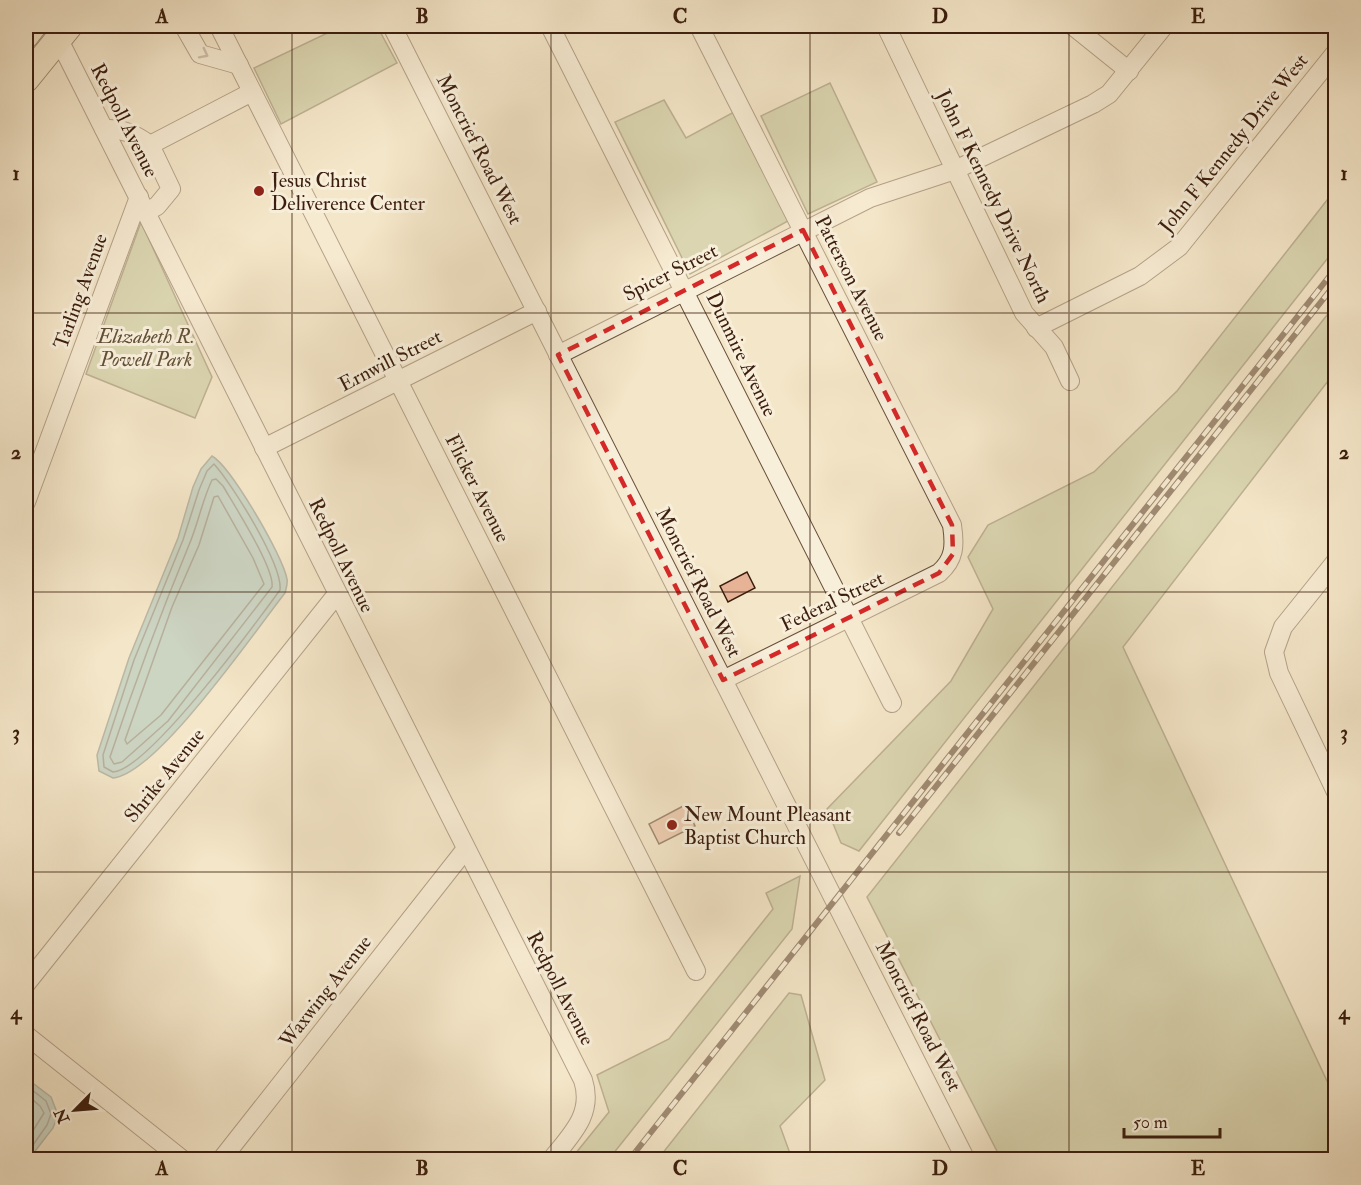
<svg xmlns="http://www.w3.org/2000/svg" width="1361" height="1185" viewBox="0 0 1361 1185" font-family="'IM FELL Double Pica',serif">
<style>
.green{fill:#bcc495;stroke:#7c7151;stroke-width:1.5}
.water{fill:#9cbeba;stroke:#757e75;stroke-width:1.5}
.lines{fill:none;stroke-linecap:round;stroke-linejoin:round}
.shore{stroke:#6c6e64;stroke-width:1.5}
.building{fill:#e7b397;stroke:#3b1e0d;stroke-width:1.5}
.minor-casing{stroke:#69503c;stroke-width:20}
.highway-casing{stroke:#3b1e0d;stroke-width:28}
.minor{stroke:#f8efdb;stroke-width:18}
.highway{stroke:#f4e6c8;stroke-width:26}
.rail-casing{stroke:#3b1e0d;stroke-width:6}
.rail{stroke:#f8efdb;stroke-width:4;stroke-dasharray:11;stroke-linecap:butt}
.oneway{stroke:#a3917e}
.marked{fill:none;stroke:#d62828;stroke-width:4.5;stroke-dasharray:12 8;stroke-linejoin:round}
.grid{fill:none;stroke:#3b1e0d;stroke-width:1.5;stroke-opacity:0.55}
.poi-dot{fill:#8f2418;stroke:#f8efdb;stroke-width:2}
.labels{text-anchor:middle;stroke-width:6;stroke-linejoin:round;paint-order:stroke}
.street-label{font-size:20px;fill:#3b1e0d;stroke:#f8efdb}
.poi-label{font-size:20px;fill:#3b1e0d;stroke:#f8efdb;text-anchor:start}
.park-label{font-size:20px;font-style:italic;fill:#625036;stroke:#f8efdb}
.neatline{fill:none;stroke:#3b1e0d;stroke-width:2}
.grid-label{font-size:20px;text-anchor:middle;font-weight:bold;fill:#3b1e0d}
</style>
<rect width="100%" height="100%" fill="#f4e6c8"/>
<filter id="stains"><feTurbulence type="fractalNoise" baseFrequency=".00333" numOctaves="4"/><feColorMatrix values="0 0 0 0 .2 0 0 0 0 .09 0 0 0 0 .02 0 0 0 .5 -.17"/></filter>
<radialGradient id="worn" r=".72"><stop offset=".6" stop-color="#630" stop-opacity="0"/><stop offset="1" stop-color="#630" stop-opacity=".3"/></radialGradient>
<g class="green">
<path d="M342,26h35l20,37 -116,61 -27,-56z"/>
<path d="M830,83l47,99 -69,32 -47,-98z"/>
<path d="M664,100l22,38 48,-26 54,109 -98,53 -75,-152z"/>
<path d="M1335,190v59l-476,602 -18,-8 -14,-34 124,-128 42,-72 -25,-52 20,-32 106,-53 83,-81z"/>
<path d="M141,222l71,155 -17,41 -109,-44z"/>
<path d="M1335,305v67l-212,275 212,451v61h-334l-134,-262z"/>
<path d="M800,876l-8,53 -183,230h-38l38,-47 -12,-37 72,-36 104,-130 -7,-16z"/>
<path d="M789,993l12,2 24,85 -45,46 12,33h-134z"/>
</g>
<g class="water">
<path d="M212,456c19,11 71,100 75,123 1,4 -1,10 -2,14 -30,38 -128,181 -172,185l-14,-7 -2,-16 32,-97 49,-120 15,-51 8,-18z"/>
<path d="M26,1078l25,19 7,18 -5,13 -24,31h-3z"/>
</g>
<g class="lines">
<g class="shore">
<path d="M214,464c18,20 69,101 66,126 -24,33 -132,180 -167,182l-9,-5 -1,-12 31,-95 49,-120 16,-50 8,-19z"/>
<path d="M216,479l7,7c11,19 52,83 49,101l-104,134 -46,41 -8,2 -4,-7c24,-72 50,-142 79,-212 9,-21 13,-44 23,-65z"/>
<path d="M218,496l35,62 11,26 -103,131 -34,29 -2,-4 47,-133 27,-62 15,-48z"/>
<path d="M26,1085l20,16 5,13 -4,11 -21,30"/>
<path d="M26,1094l14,12 4,7 -18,29"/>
</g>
</g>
<g class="building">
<path d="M747,572l8,16 -27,14 -8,-16z"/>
<path d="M685,805l10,21 -36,18 -10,-20z"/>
</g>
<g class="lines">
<g class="minor-casing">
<g id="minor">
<path d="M52,26l531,1054c11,34 -12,55 -32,80"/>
<path d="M184,26l16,28 39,11"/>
<path d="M219,26l477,945"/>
<path d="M392,26l574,1134"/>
<path d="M550,26l342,677"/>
<path d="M699,26l253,499c3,20 3,34 -13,48l-216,107"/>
<path d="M886,26l138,287 30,34 16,34"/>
<path d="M1073,26l56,45"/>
<path d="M104,129c18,-1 31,5 46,16"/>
<path d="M146,212l11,-6 14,-17 -21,-44 102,-53"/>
<path d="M1036,328l104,-52 39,-29 157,-195"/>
<path d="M558,355l312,-157 85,-28 138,-66 16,-10 55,-68"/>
<path d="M264,448l273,-137"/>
<path d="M26,502l113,-305"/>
<path d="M1336,561l-53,66 -9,25 5,21 57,119"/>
<path d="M26,984l311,-390"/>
<path d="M26,1035l157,125"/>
<path d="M221,1160l244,-310"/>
</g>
</g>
<g class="highway-casing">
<g id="highway">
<path d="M26,35l7,-9"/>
<path d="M26,79l43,-53"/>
</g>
</g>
<use href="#minor" class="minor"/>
<use href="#highway" class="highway"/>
<g class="rail-casing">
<g id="rail">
<path d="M899,833l437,-550"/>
<path d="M629,1160l707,-892"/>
</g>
</g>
<use href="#rail" class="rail"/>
</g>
<defs><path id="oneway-chevron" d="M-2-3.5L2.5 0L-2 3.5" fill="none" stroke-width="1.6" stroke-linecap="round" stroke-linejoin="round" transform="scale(1.5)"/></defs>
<use class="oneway" href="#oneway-chevron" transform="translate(204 54) rotate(27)"/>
<path d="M0 0H1361V1185H0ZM803,230l149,295 1,29 -14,19 -216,107 -165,-325z" fill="#f4e6c8" fill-opacity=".55" fill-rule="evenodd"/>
<path class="marked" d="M803,230l149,295 1,29 -14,19 -216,107 -165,-325z"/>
<path class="grid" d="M292,26v1134M551,26v1134M810,26v1134M1069,26v1134M26,313h1310M26,592h1310M26,872h1310"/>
<g class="poi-dot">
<circle cx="259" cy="191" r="6"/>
<circle cx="672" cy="825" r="6"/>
</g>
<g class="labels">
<g class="street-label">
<text transform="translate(125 120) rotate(63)" y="7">Redpoll Avenue</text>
<text transform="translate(1233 143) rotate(-51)" y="7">John F Kennedy Drive West</text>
<text transform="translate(480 149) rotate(63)" y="7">Moncrief Road West</text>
<text transform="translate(994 196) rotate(64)" y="7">John F Kennedy Drive North</text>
<text transform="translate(670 272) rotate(-27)" y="7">Spicer Street</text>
<text transform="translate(852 278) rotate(63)" y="7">Patterson Avenue</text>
<text transform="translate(80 291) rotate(-70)" y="7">Tarling Avenue</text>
<text transform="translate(742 354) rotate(64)" y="7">Dunmire Avenue</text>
<text transform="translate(390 360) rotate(-27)" y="7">Ernwill Street</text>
<text transform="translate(478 488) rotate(63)" y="7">Flicker Avenue</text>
<text transform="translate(342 555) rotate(64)" y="7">Redpoll Avenue</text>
<text transform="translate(699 582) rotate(63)" y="7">Moncrief Road West</text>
<text transform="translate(832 601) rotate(-26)" y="7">Federal Street</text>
<text transform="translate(164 775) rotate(-51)" y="7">Shrike Avenue</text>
<text transform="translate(561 988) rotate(63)" y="7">Redpoll Avenue</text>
<text transform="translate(325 991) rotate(-52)" y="7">Waxwing Avenue</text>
<text transform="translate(919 1016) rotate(63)" y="7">Moncrief Road West</text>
</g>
<g class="poi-label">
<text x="271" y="187">Jesus Christ<tspan x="271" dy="23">Deliverence Center</tspan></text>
<text x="684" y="821">New Mount Pleasant<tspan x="684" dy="23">Baptist Church</tspan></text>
</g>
<g class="park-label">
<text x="146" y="343">Elizabeth R.<tspan x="146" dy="23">Powell Park</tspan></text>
</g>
</g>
<rect width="1361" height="1185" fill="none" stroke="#f4e6c8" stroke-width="66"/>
<g transform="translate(75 1110) rotate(245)" stroke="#f8efdb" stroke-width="4.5" paint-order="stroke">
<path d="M0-4.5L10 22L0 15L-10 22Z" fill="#3b1e0d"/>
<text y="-9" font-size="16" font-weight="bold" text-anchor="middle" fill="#3b1e0d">N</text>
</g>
<path d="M1124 1128v9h96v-9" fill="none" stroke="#3b1e0d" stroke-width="3"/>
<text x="1133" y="1128" font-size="18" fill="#3b1e0d" stroke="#f8efdb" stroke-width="4.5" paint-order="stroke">50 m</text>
<rect x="33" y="33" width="1295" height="1119" class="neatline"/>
<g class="grid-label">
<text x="162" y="23">A</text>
<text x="422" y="23">B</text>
<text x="680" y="23">C</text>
<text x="940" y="23">D</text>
<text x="1198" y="23">E</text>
<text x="16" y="180">1</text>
<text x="1344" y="180">1</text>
<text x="16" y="459">2</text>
<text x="1344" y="459">2</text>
<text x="16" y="739">3</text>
<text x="1344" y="739">3</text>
<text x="16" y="1019">4</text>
<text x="1344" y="1019">4</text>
<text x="162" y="1175">A</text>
<text x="422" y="1175">B</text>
<text x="680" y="1175">C</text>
<text x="940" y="1175">D</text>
<text x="1198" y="1175">E</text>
</g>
<rect width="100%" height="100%" filter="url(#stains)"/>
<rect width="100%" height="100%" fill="url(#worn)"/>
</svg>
